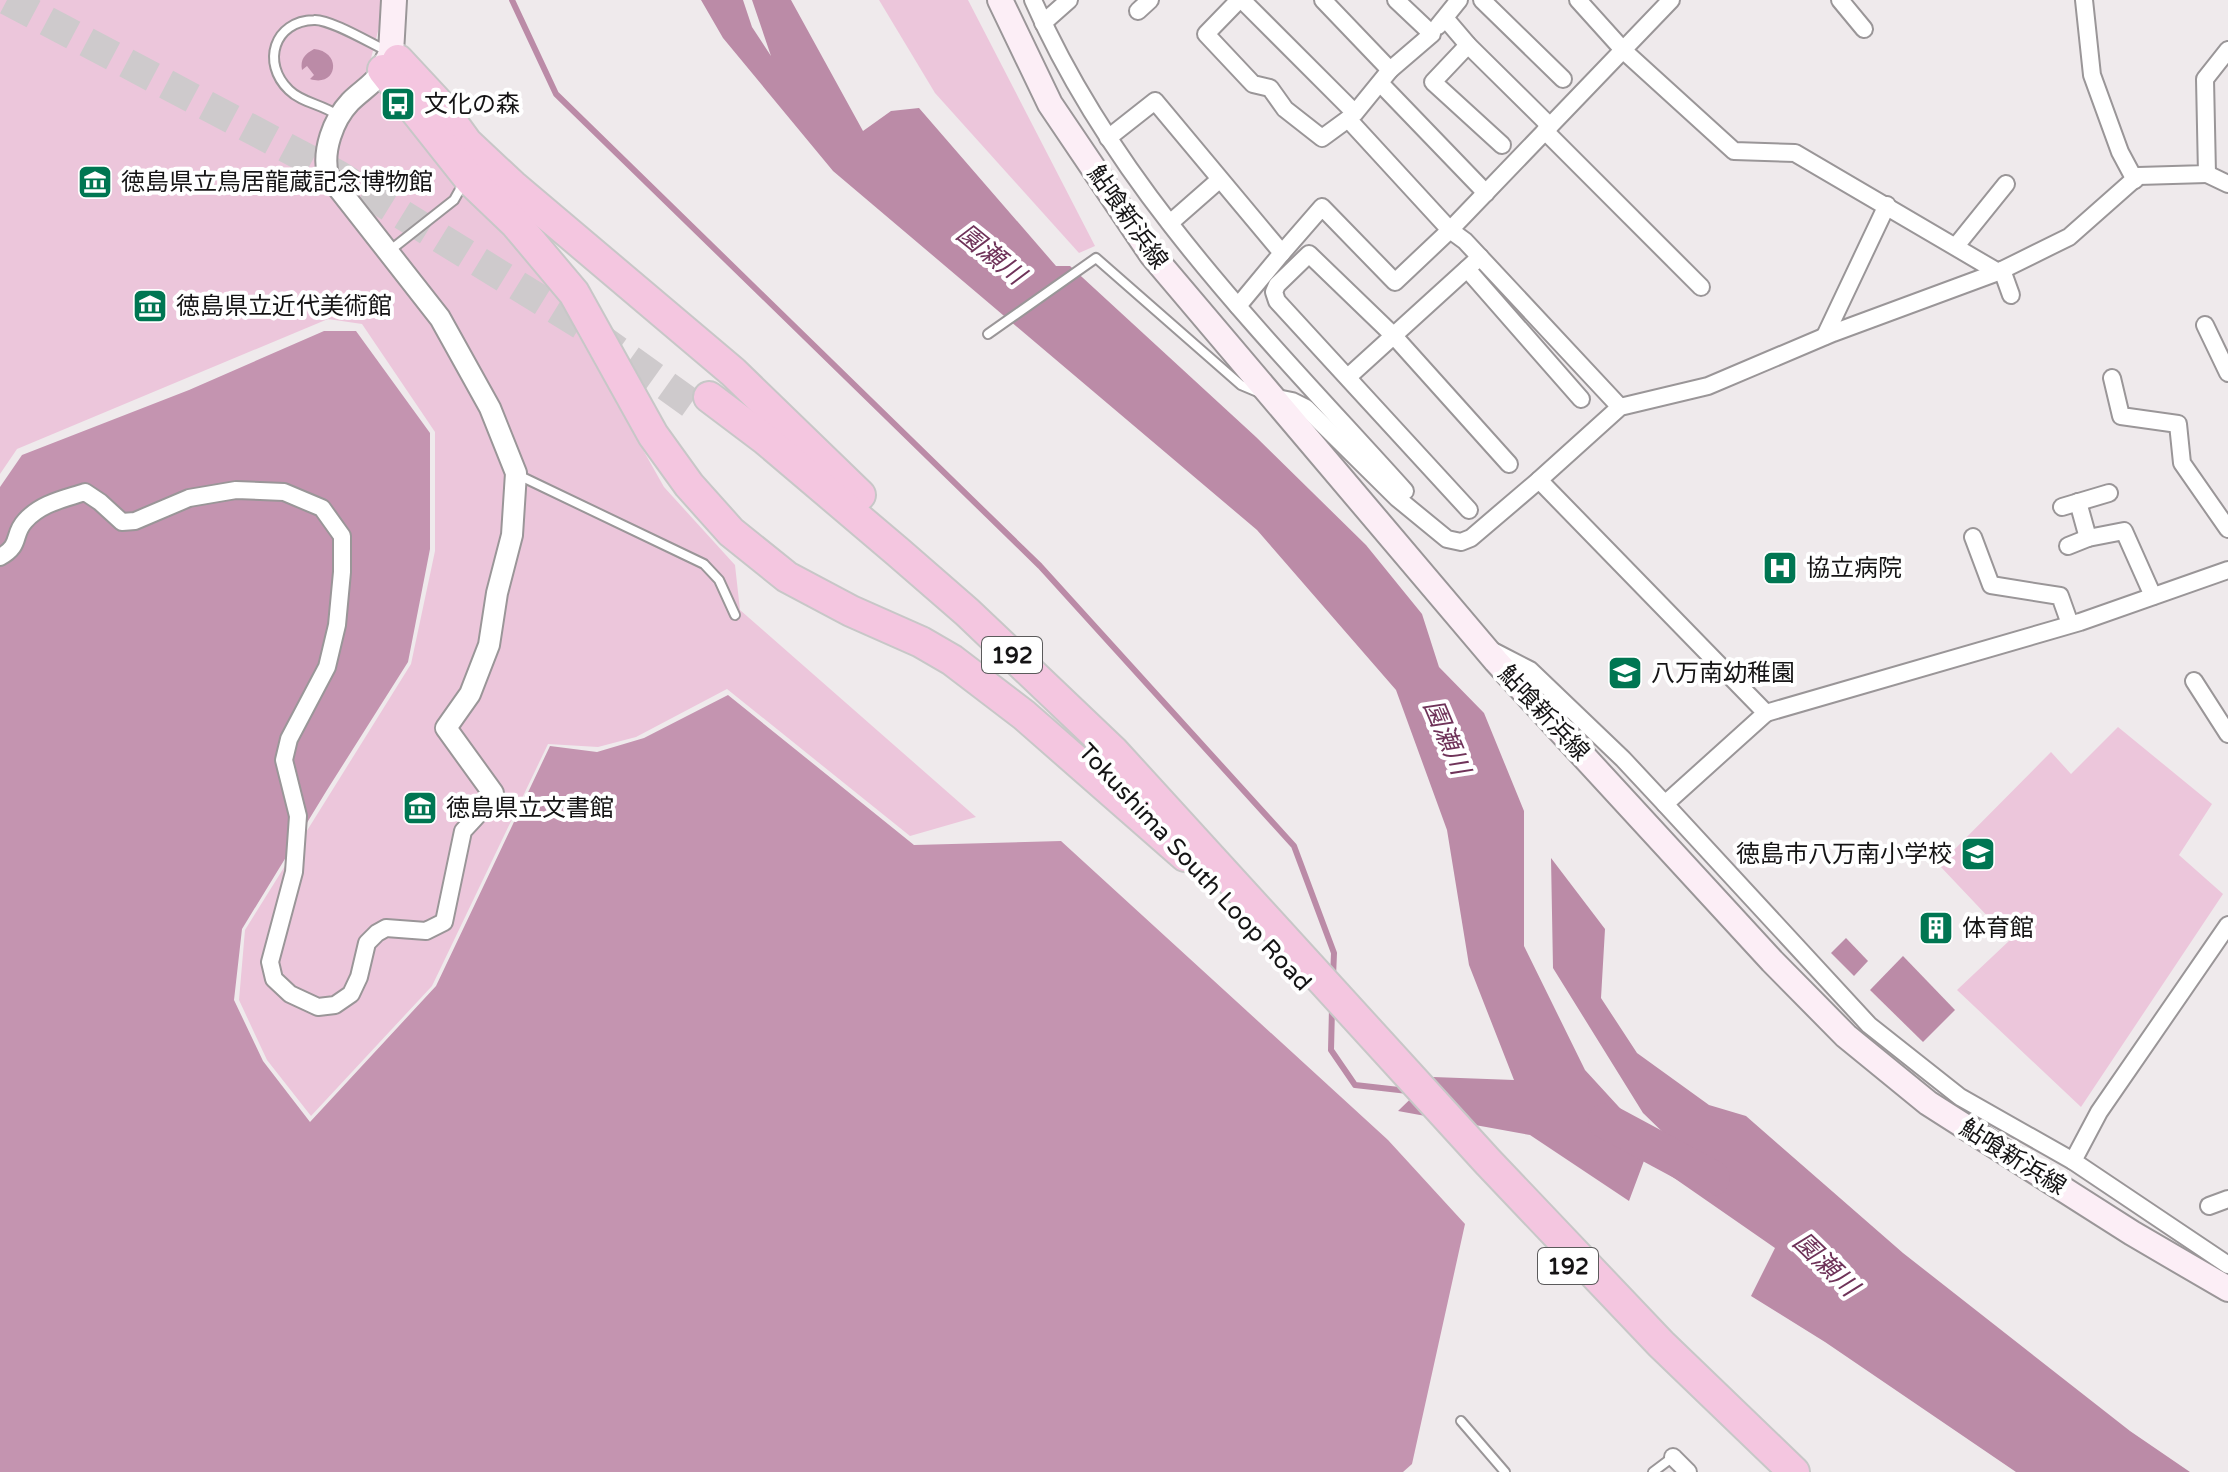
<svg xmlns="http://www.w3.org/2000/svg" width="2228" height="1472" viewBox="0 0 2228 1472" font-family="'Varela Round','Noto Sans JP',sans-serif">
<style>
.green{fill:#ecc6db}
.forest{fill:#c494b0}
.water{fill:#bb8ba7}
.lines{fill:none;stroke-linecap:round;stroke-linejoin:round}
.stream{stroke:#bb8ba7;stroke-width:6}
.river{stroke:#bb8ba7;stroke-width:36}
.motorway-tunnel{stroke:#cecacc;stroke-width:30;stroke-dasharray:30 15;stroke-linecap:butt}
.service-casing{stroke:#9a9698;stroke-width:12}
.minor-casing{stroke:#9a9698;stroke-width:20}
.tertiary-casing{stroke:#9a9698;stroke-width:24}
.secondary-casing{stroke:#9a9698;stroke-width:28}
.motorway-casing{stroke:#c7c7c7;stroke-width:34}
.service{stroke:#fff;stroke-width:8}
.minor{stroke:#fff;stroke-width:16}
.tertiary{stroke:#fff;stroke-width:20}
.secondary{stroke:#fceef6;stroke-width:24}
.motorway{stroke:#f4c6e0;stroke-width:30}
.labels{text-anchor:middle;stroke-width:8;stroke-linejoin:round;paint-order:stroke}
.shield{fill:#fff;stroke:#5b5a5b;stroke-width:2}
.shield-label{font-size:22px;font-weight:bold;fill:#151415}
.poi-label{font-size:24px;fill:#151415;stroke:#fff;text-anchor:start}
.street-label{font-size:24px;fill:#151415;stroke:#fff}
.water-label{font-size:26px;font-style:italic;fill:#6f3359;stroke:#fff}
</style>
<rect width="100%" height="100%" fill="#efeaec"/>
<g class="green">
<path d="M0,0h386l-18,70 176,197 32,64 88,156 71,78 5,45 236,207 -66,19 -183,-147 -91,48 -38,10 -50,-3 -116,242 -121,130 -44,-56 -28,-60 6,-70 166,-266 24,-113v-119l-73,-108 -34,-5 -311,130 -17,25z"/>
<path d="M879,0h89l127,246 -16,7 -144,-160z"/>
<path d="M2118,727l94,77 -33,51 44,39 -142,213 -124,-117 53,-50 -71,-75 112,-113 20,22z"/>
</g>
<path class="forest" d="M324,331h32l74,102v116l-22,113 -81,128 -85,139 -8,71 29,61 47,61 126,-136 114,-240 47,6 47,-14 84,-43 186,150 147,-4 327,299 77,84 -53,240 -9,8h-1403v-985l22,-32 167,-65z"/>
<g class="water">
<path d="M701,0h42l9,27 19,29 -19,-56h39l72,131 28,-20 28,-3 137,158h14l186,171 110,108 56,69 17,53 45,46 40,98v135l61,124 66,72 -22,59 -99,-66 -132,-24 35,-34 81,3 -45,-115 -22,-135 -51,-140 -139,-160 -424,-359 -110,-133z"/>
<path d="M314,49c29,3 23,39 -4,30l4,-4 -7,-9 -5,4c-2,-11 3,-16 12,-21z"/>
<path d="M1551,858l54,71 -4,69 36,55 72,52 37,11 157,137 227,178 60,41h-174l-191,-130 -74,-46 24,-48 -111,-77 10,-28 -31,-30 -90,-145z"/>
<path d="M1846,938l22,23 -14,15 -23,-23z"/>
<path d="M1903,956l52,54 -32,32 -53,-52z"/>
</g>
<g class="lines">
<g class="stream">
<path d="M512,0l44,94 484,472 254,280 40,107 -1,24"/>
<path d="M1332,1008l-1,42 24,35 53,6"/>
</g>
<path class="river" d="M1606,1121l106,57"/>
<path class="motorway-tunnel" d="M7,0l331,175 245,151 117,84"/>
<g class="service-casing">
<g id="service">
<path d="M337,115c-15,-11 -35,-12 -48,-25 -28,-27 -15,-69 25,-70 16,-1 56,23 73,31"/>
<path d="M388,252l66,-52 9,-16"/>
<path d="M988,334l108,-76 145,127 19,8"/>
<path d="M516,474l188,90 15,16 16,35"/>
<path d="M1461,1421l44,51"/>
<path d="M1653,1472l20,-15"/>
</g>
</g>
<g class="minor-casing">
<g id="minor">
<path d="M1033,0c83,190 235,339 372,491"/>
<path d="M1242,0l113,113 35,-43"/>
<path d="M1323,0l67,70 42,-36 -36,-34"/>
<path d="M1482,0l81,79"/>
<path d="M1578,0l46,51 110,100 61,2 203,119"/>
<path d="M1840,0l24,29"/>
<path d="M2084,0l8,75 28,77 15,28"/>
<path d="M1138,11l12,-11"/>
<path d="M1445,18l23,27 82,81"/>
<path d="M1043,23l26,-23"/>
<path d="M1438,26l21,-26"/>
<path d="M1468,45l-35,37 69,63"/>
<path d="M1380,83l106,110"/>
<path d="M1545,131l156,156"/>
<path d="M1108,138l47,-37 127,152 40,-46 73,75 55,-52 -102,-111 -26,19 -37,-29 -15,-21 -17,-4 -47,-50 33,-34"/>
<path d="M2207,174l21,10"/>
<path d="M1170,223l49,-43"/>
<path d="M1956,246l50,-62"/>
<path d="M1467,269l114,130"/>
<path d="M2002,270l9,25"/>
<path d="M1238,306l44,-53"/>
<path d="M2205,325l23,48"/>
<path d="M1825,336l62,-131"/>
<path d="M1348,377l132,-120"/>
<path d="M2112,378l9,38 57,8 4,39 46,66"/>
<path d="M1272,397l20,4 14,7 91,90 50,41 14,3 10,-4 68,-58 227,233 -101,91 -42,-45 -93,-89 -35,-18"/>
<path d="M1620,407l-155,-166 -15,-11 221,-230"/>
<path d="M1539,480l81,-73 88,-21 125,-53 165,-61 71,-35 69,-61 69,-2 -2,-95 23,-29"/>
<path d="M2078,502l10,36"/>
<path d="M2062,507l47,-14"/>
<path d="M1469,510l-192,-209 -3,-9 3,-7 32,-31 85,82 115,128"/>
<path d="M1973,537l18,48 69,11 10,28"/>
<path d="M2068,546l20,-8 36,-7 29,65"/>
<path d="M0,557c22,-12 12,-22 25,-36 16,-18 39,-22 60,-29l15,10 22,20 13,-1 54,-23 47,-8 48,2 38,16 20,28v36l-5,53 -10,42 -38,72 -5,21 14,56 -4,56 -24,90 4,17 16,15 28,13 17,-2 16,-11 8,-17 8,-34 10,-10 9,-5 40,3 18,-9 19,-91 24,-26 6,-12"/>
<path d="M2194,681l34,53"/>
<path d="M1766,713l314,-91 148,-52"/>
<path d="M1665,804l204,221 91,72 113,64"/>
<path d="M2228,925l-129,187 -26,49 155,104"/>
<path d="M2209,1206l19,-7"/>
<path d="M1673,1457l15,15"/>
</g>
</g>
<g class="tertiary-casing">
<path id="tertiary" d="M383,70c-9,14 -21,20 -33,32 -17,18 -28,49 -22,73l112,143 50,90 26,65 -4,62 -15,58 -8,52 -19,49 -24,34 47,65"/>
</g>
<g class="secondary-casing">
<g id="secondary">
<path d="M1000,0l50,104 102,151 344,406 276,300 74,75 82,67 204,130 96,56"/>
<path d="M383,70l8,-17 3,-53"/>
</g>
</g>
<g class="motorway-casing">
<g id="motorway">
<path d="M398,60l40,43 29,40 46,43 220,186 127,123"/>
<path d="M383,70l88,111 45,43 58,69 79,142 36,50 42,47 56,45 64,34 70,31 31,18 72,55 161,141"/>
<path d="M709,397l57,43 132,112 69,60 146,139 375,411 173,182 133,128"/>
</g>
</g>
<use href="#service" class="service"/>
<use href="#minor" class="minor"/>
<use href="#tertiary" class="tertiary"/>
<use href="#secondary" class="secondary"/>
<use href="#motorway" class="motorway"/>
</g>
<defs>
<g id="bus-square" transform="scale(1.8)"><rect x="-9" y="-9" width="18" height="18" rx="4" fill="#007652" stroke="#fff"/><path d="M-5-6H5V4H4V6H2V4H-2V6H-4V4H-5ZM-3.5-4V0h7V-4ZM-3.5 1.2v1.5H-2V1.2ZM2 1.2v1.5H3.5V1.2Z" fill="#fff"/></g>
<g id="museum-square" transform="scale(1.8)"><rect x="-9" y="-9" width="18" height="18" rx="4" fill="#007652" stroke="#fff"/><path d="M0-6L6-3V-2H-6V-3ZM-5-1h2V3h-2ZM-1-1h2V3h-2ZM3-1h2V3H3ZM-6 4H6V6H-6Z" fill="#fff"/></g>
<g id="hospital-square" transform="scale(1.8)"><rect x="-9" y="-9" width="18" height="18" rx="4" fill="#007652" stroke="#fff"/><path d="M-5-5h3v3.5h4V-5h3V5h-3V1.5h-4V5h-3Z" fill="#fff"/></g>
<g id="school-square" transform="scale(1.8)"><rect x="-9" y="-9" width="18" height="18" rx="4" fill="#007652" stroke="#fff"/><path d="M0-5L7-2L0 1L-7-2ZM-4 1L0 2.5L4 1V4Q0 6-4 4Z" fill="#fff"/></g>
<g id="building-square" transform="scale(1.8)"><rect x="-9" y="-9" width="18" height="18" rx="4" fill="#007652" stroke="#fff"/><path d="M-4-6H4V6H1V3H-1V6H-4ZM-2.5-4.3h1.7v1.8h-1.7ZM.8-4.3h1.7v1.8H.8ZM-2.5-1h1.7V.8h-1.7ZM.8-1h1.7V.8H.8Z" fill="#fff"/></g>
</defs>
<g fill-rule="evenodd">
<use href="#bus-square" x="398" y="104"/>
<use href="#museum-square" x="95" y="182"/>
<use href="#museum-square" x="150" y="306"/>
<use href="#hospital-square" x="1780" y="568"/>
<use href="#school-square" x="1625" y="673"/>
<use href="#museum-square" x="420" y="808"/>
<use href="#school-square" x="1978" y="854"/>
<use href="#building-square" x="1936" y="928"/>
</g>
<g class="labels">
<g class="shield">
<rect x="982" y="637" width="60" height="36" rx="6"/>
<rect x="1538" y="1248" width="60" height="36" rx="6"/>
</g>
<g class="shield-label">
<text x="1012" y="663">192</text>
<text x="1568" y="1274">192</text>
</g>
<g class="poi-label">
<text x="424" y="112">文化の森</text>
<text x="121" y="190">徳島県立鳥居龍蔵記念博物館</text>
<text x="176" y="314">徳島県立近代美術館</text>
<text x="1806" y="576">協立病院</text>
<text x="1651" y="681">八万南幼稚園</text>
<text x="446" y="816">徳島県立文書館</text>
<text x="1952" y="862" text-anchor="end">徳島市八万南小学校</text>
<text x="1962" y="936">体育館</text>
</g>
<g class="street-label">
<text transform="translate(1128 217) rotate(55)" y="8">鮎喰新浜線</text>
<text transform="translate(1544 713) rotate(47)" y="8">鮎喰新浜線</text>
<text transform="translate(1195 867) rotate(47)" y="8">Tokushima South Loop Road</text>
<text transform="translate(2013 1157) rotate(32)" y="8">鮎喰新浜線</text>
</g>
<g class="water-label">
<text transform="translate(991 254) rotate(39)" y="9">園瀬川</text>
<text transform="translate(1447 737) rotate(67)" y="9">園瀬川</text>
<text transform="translate(1826 1264) rotate(44)" y="9">園瀬川</text>
</g>
</g>
</svg>
